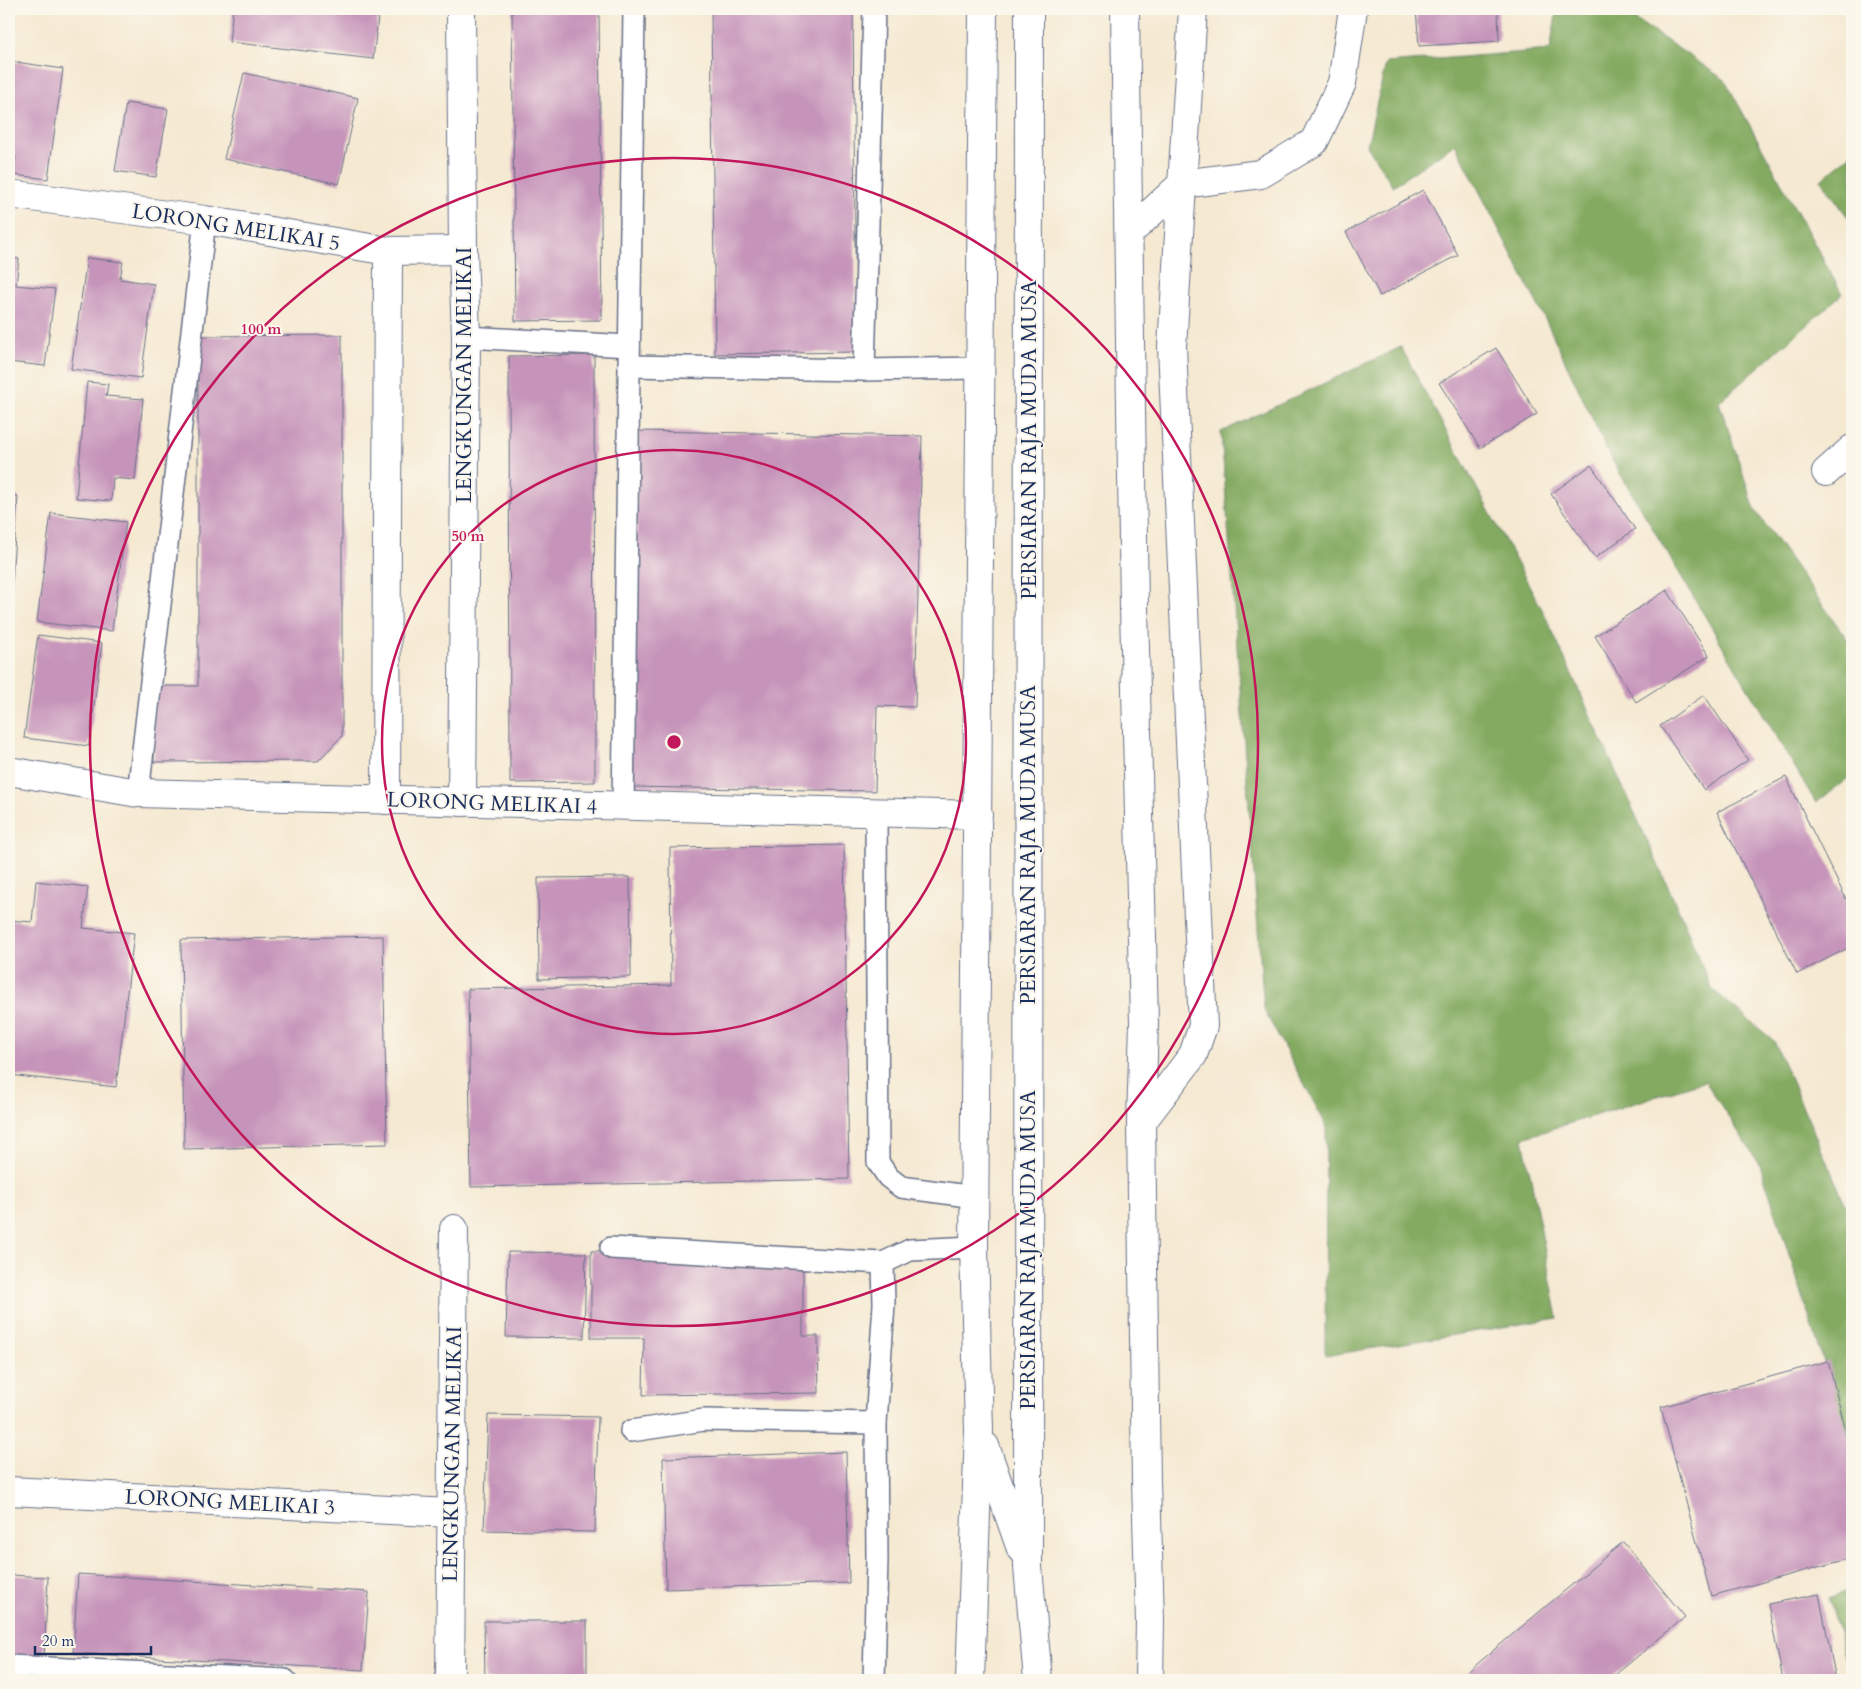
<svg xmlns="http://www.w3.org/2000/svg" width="1861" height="1689" viewBox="0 0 1861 1689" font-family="Cardo,serif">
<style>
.forest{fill:#83aa60;stroke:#4f6c5f}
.building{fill:#c694ba}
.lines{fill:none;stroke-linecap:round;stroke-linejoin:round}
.lane-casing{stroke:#677087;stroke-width:24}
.street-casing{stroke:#677087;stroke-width:30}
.secondary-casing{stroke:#677087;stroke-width:30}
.lane{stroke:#fff;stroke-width:21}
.street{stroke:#fff;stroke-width:28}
.secondary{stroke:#fff;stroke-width:28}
.ring{fill:none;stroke:#c2185b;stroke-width:2.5}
.labels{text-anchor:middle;stroke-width:4;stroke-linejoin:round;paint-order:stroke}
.street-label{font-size:21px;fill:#1b2f5e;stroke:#fbf7ec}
.centre{fill:#c2185b;stroke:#fbf7ec;stroke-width:2.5}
.ring-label{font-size:15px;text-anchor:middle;font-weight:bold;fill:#c2185b;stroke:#fbf7ec;stroke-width:4;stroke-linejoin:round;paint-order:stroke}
</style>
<rect width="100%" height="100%" fill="#fbf7ec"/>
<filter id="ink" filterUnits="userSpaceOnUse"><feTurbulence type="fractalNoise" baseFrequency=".02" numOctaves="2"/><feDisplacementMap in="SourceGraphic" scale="10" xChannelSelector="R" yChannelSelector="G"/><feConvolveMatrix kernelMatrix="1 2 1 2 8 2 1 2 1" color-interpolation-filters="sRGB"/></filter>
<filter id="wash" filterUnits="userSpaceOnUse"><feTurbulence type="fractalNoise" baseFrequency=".0096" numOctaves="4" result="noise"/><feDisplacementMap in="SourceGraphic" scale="20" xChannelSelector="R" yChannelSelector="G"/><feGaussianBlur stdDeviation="1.12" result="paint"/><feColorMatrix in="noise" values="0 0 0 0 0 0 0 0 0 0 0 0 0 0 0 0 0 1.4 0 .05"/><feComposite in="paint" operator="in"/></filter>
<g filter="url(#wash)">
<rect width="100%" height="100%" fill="#f5e9d2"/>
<g class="forest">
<path d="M1557,9h63l105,71 117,214 -123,108 36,108 97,136v129l-36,28 -204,-343 -66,-139 -91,-177 -62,42 -26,-40 19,-83 164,-13z"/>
<path d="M1852,153v70l-31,-43z"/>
<path d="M1401,347l143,266 136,300 32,76 62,52 78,178v230l-92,-284 -55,-84 -182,57 35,180 -233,38 1,-231 -62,-115 -43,-578z"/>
<path d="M1852,1589v91l-23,-82z"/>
</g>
<g id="blocks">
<g class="building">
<path d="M233,9h146l-6,50 -144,-17z"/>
<path d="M512,9h87l3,311 -87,1z"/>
<path d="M711,9h142l3,343 -141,2z"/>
<path d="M1416,9h82l1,32 -80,5z"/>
<path d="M9,61l54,8 -15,110 -34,-4 2,-18 -7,-1z"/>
<path d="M244,73l114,25 -19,86 -115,-25z"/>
<path d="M126,103l42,6 -12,68 -41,-6z"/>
<path d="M1423,190l35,65 -78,41 -34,-64z"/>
<path d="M9,257l10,2 -3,26 39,4 -10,77 -36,-4z"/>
<path d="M87,258l36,4 -3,17 34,5 -13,94 -70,-9z"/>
<path d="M342,335v401l-24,25 -164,1v-76h44v-350z"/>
<path d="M1496,348l41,66 -57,34 -41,-65z"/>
<path d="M594,355l1,427 -85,1 -1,-427z"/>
<path d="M87,382l21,2 -2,12 37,3 -8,81 -22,-2 -2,23 -35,-3z"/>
<path d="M639,431l283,5 -7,271 -38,-1 -2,85 -245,-4z"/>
<path d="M1591,465l44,64 -40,29 -44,-64z"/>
<path d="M9,495l9,1 -8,109h-1z"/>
<path d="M51,513l75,9 -14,109 -75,-9z"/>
<path d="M1667,590l42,66 -73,46 -41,-66z"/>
<path d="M38,635l64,8 -13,103 -65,-8z"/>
<path d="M1704,695l44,65 -44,30 -44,-64z"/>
<path d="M1786,777l66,134v35l-55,28 -80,-162z"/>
<path d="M844,845l5,334 -378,8 -3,-198 203,-4 -1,-137z"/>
<path d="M630,877l1,100 -92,2 -1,-101z"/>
<path d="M36,881l52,6 -5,41 51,5 -18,154 -107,-12v-155l23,2z"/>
<path d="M383,936l4,208 -203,5 -3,-209z"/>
<path d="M803,1249v87h15l1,57 -176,2 1,-57h-53v-87z"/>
<path d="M508,1252l78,1 -2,85 -78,-1z"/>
<path d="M1828,1361l24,94v103l-141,38 -50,-189z"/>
<path d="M488,1415l110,2 -3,115 -111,-2z"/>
<path d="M846,1452l3,131 -183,6 -3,-131z"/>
<path d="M1623,1542l62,75 -76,63h-151z"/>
<path d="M78,1574l291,18 -6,78 -290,-17z"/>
<path d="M9,1575l39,2 -4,83 -35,-1z"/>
<path d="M1819,1594l17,86h-53l-15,-76z"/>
<path d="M484,1621h103v59h-102z"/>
</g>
</g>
</g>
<g filter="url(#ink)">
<use href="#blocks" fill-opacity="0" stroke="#677087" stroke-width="1"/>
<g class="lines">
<g class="lane-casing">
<g id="lane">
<path d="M466,337l163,9"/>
<path d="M629,366l235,4 116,-2"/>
<path d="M864,370l10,-361"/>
<path d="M138,793l67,-573"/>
<path d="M623,806l11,-797"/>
<path d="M876,813l2,349 10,15 13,10 74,10"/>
<path d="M611,1248l272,15"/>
<path d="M631,1431l73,-11 172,3 8,-119 -1,-41 27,-13 64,-3"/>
<path d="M9,1666l276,14"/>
<path d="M874,1680l3,-121 -1,-136"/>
</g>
</g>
<g class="street-casing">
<g id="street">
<path d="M461,9l2,241 3,87 -4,465"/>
<path d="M9,194l196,26 183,31 75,-1"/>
<path d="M1129,233l53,-49 79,-10 53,-32 28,-59 11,-74"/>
<path d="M1826,472l26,-23"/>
<path d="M9,771l129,22 840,22"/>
<path d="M386,800l2,-549"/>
<path d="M1141,1123l52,-68 10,-29 -31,-679 21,-338"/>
<path d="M9,1491l442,22"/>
<path d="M450,1680l4,-451"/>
</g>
</g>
<g class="secondary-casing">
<g id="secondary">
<path d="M1029,9l-1,1558 10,113"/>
<path d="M1125,9l9,598 10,415 -3,101 5,358 4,140 -1,59"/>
<path d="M985,1446l36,103"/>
<path d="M970,1680l9,-250 -5,-183 9,-1238"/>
</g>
</g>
<use href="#lane" class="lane"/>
<use href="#street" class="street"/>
<use href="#secondary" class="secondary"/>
</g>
</g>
<g class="ring">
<circle cx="674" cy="742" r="292"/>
<circle cx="674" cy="742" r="584"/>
</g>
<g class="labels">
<g class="street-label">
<text transform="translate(236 227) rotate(9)" y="7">LORONG MELIKAI 5</text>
<text transform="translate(464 375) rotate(-90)" y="7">LENGKUNGAN MELIKAI</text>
<text transform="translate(1029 440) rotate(-90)" y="7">PERSIARAN RAJA MUDA MUSA</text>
<text transform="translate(492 803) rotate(2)" y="7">LORONG MELIKAI 4</text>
<text transform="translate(1028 845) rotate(-90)" y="7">PERSIARAN RAJA MUDA MUSA</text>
<text transform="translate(1028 1250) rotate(-90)" y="7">PERSIARAN RAJA MUDA MUSA</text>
<text transform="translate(452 1454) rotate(-89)" y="7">LENGKUNGAN MELIKAI</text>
<text transform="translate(230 1502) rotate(3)" y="7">LORONG MELIKAI 3</text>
</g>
</g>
<circle cx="674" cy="742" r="8" class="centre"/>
<g class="ring-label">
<text x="261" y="334">100 m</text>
<text x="468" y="541">50 m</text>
</g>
<rect width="1861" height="1689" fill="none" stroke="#fbf7ec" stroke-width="30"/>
<path d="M35 1646v8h116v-8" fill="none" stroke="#1b2f5e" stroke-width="2.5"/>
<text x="42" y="1646" font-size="15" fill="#1b2f5e" stroke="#fbf7ec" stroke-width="4" paint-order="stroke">20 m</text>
</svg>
